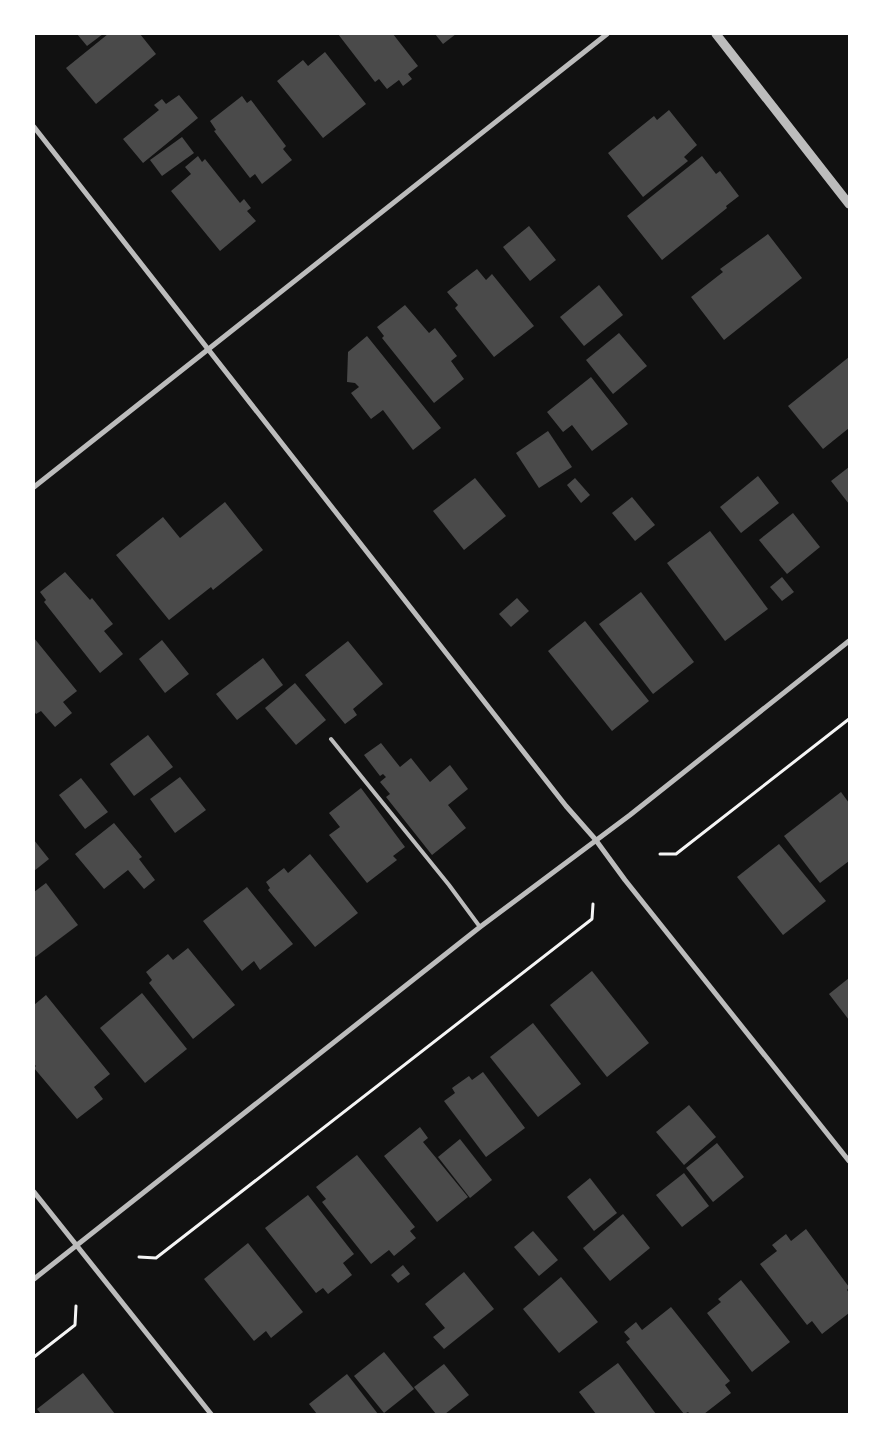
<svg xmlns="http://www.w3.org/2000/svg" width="883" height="1448" viewBox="0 0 883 1448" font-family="Helvetica,sans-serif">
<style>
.building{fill:#4a4a4a}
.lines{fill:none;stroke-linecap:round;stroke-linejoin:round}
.path{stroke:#f5f5f5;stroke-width:3}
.service{stroke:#bcbcbc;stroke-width:4}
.minor{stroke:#bcbcbc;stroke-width:5}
.tertiary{stroke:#bcbcbc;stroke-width:9}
</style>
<rect width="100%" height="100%" fill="#111"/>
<g class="building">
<path d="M77,34h26l-16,12z"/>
<path d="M108,34h32l16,20 -60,50 -30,-36z"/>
<path d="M338,34h55l25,32 -10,8 4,5 -9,7 -4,-6 -12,9 -8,-10 -4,3z"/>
<path d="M435,34h21l-13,10z"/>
<path d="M325,52l41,52 -43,34 -46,-57 26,-21 5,6z"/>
<path d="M179,95l19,23 -55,45 -20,-24 36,-29 -5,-5 8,-6 4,5z"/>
<path d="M242,96l5,7 4,-3 35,46 -3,3 9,11 -30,24 -7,-10 -5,4 -36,-47 2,-1 -6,-9z"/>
<path d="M669,110l28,35 -13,12 4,4 -45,36 -35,-44 46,-37 3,4z"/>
<path d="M182,137l12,16 -32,23 -12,-16z"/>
<path d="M198,156l4,6 3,-3 35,44 4,-4 7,9 -4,3 9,10 -36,30 -49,-60 20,-17 -6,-7z"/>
<path d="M702,156l14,18 4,-3 19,25 -13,10 1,2 -65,52 -35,-44z"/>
<path d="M529,226l27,34 -26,21 -27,-34z"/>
<path d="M768,234l34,44 -78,62 -33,-43 32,-25 -3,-3z"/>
<path d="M477,269l9,11 6,-6 42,52 -40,31 -39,-49 3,-3 -11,-13z"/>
<path d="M599,285l24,30 -39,31 -24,-29z"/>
<path d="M405,305l24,28 6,-5 22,28 -6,5 13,18 -30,24 -52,-65 2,-2 -7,-9z"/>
<path d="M619,333l28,33 -34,28 -27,-34z"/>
<path d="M367,336l74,92 -28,22 -30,-40 -12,9 -20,-26 8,-6 -4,-4 -8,-1 1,-30z"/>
<path d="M849,357v71l-26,21 -35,-43z"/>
<path d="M591,377l37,47 -36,27 -20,-26 -9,7 -16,-20z"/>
<path d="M548,431l24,36 -33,21 -23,-35z"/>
<path d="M849,467v37l-18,-23z"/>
<path d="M758,476l21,27 -38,30 -21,-26z"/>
<path d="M475,478l31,38 -42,34 -31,-39z"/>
<path d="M575,478l15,17 -9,8 -14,-18z"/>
<path d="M632,497l23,28 -20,16 -23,-28z"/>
<path d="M225,502l38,48 -50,40 -2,-3 -42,33 -53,-65 47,-38 17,21z"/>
<path d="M793,513l27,34 -33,27 -28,-34z"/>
<path d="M710,531l58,78 -43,32 -58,-78z"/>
<path d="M65,572l25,28 2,-2 21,26 -9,7 19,23 -23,19 -56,-71 2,-2 -6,-8z"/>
<path d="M782,577l12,15 -12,9 -12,-14z"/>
<path d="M641,592l53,70 -41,32 -54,-70z"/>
<path d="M517,598l12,13 -18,16 -12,-13z"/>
<path d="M585,621l64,80 -37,30 -64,-80z"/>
<path d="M34,638l43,53 -14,11 9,11 -17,14 -14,-16 -5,3 -2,-3z"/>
<path d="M162,640l27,34 -24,19 -26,-34z"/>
<path d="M348,641l35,43 -30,25 4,6 -12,9 -40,-49z"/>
<path d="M263,658l20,27 -46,35 -21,-26z"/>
<path d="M295,683l31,37 -30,25 -31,-37z"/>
<path d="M148,735l25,32 -39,29 -24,-32z"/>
<path d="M381,743l19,24 11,-9 19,24 20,-17 18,24 -20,16 18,23 -34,27 -46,-58 4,-3 -10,-12 6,-5 -3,-3 -3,2 -16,-21z"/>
<path d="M180,777l26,33 -31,23 -25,-34z"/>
<path d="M81,778l27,34 -23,17 -26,-34z"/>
<path d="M361,788l44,59 -12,9 4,4 -30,23 -38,-48 11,-8 -11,-14z"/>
<path d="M841,792l8,11v58l-29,22 -36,-47z"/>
<path d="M114,823l28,34 -3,2 16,21 -11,9 -16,-19 -24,19 -29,-35z"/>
<path d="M34,840l15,19 -15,12z"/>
<path d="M779,844l47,57 -43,34 -46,-58z"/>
<path d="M310,854l48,59 -43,34 -47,-57 2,-2 -4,-6 18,-14 4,5z"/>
<path d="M46,883l32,42 -44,33v-66z"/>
<path d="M247,887l46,57 -33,26 -6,-9 -12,10 -39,-50z"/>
<path d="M188,948l47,57 -42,34 -44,-56 3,-3 -6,-8 22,-18 5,6z"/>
<path d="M592,971l57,72 -42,34 -57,-72z"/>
<path d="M849,978v42l-20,-26z"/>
<path d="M142,993l45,56 -42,34 -45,-55z"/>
<path d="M46,995l64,79 -16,13 9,12 -26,20 -43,-51 2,-2 -2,-2v-59z"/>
<path d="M533,1023l48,61 -43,33 -48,-60z"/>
<path d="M483,1072l42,56 -39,29 -42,-56 11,-8 -3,-5 17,-12 3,4z"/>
<path d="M689,1105l27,32 -32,28 -28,-33z"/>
<path d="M420,1127l8,11 -5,4 45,55 -31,25 -53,-66z"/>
<path d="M460,1139l32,41 -22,18 -32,-41z"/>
<path d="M717,1143l27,34 -31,25 -27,-34z"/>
<path d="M357,1155l58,72 -5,4 6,7 -22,18 -5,-6 -18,14 -49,-62 4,-3 -10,-12z"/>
<path d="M684,1173l25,33 -27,21 -26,-32z"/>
<path d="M590,1178l27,35 -23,18 -27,-34z"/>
<path d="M308,1195l46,59 -11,9 9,12 -24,19 -5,-6 -7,5 -51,-65z"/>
<path d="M623,1214l27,34 -40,33 -27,-33z"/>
<path d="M806,1229l43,58 -2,3 2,3v20l-27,21 -10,-13 -5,4 -47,-61 17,-13 -5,-6 14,-11 5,7z"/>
<path d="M533,1231l25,29 -19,16 -25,-29z"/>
<path d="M248,1243l55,69 -32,26 -5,-7 -12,10 -50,-62z"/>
<path d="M403,1265l7,9 -12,9 -7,-8z"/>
<path d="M464,1272l30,37 -50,40 -11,-12 12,-9 -20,-24z"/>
<path d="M561,1277l37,45 -39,31 -36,-44z"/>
<path d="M741,1280l49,62 -38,30 -45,-59 14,-11 -3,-3z"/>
<path d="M671,1307l59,74 -5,4 6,8 -27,21h-14l-2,-2 -4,2 -58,-72 4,-3 -6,-7 12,-10 6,8z"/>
<path d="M384,1352l30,37 -30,24 -30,-37z"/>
<path d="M618,1363l38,51h-60l-17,-22z"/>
<path d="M444,1364l25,31 -24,19h-9l-22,-27z"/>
<path d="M83,1373l32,41h-74l-4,-5z"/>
<path d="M347,1374l31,40h-61l-8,-10z"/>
</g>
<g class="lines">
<g class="path">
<path d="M660,854h16l173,-135"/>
<path d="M139,1257l17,1 436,-339 1,-15"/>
<path d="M34,1357l41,-32 1,-19"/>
</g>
<path class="service" d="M331,739l118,146 31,42"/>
<g class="minor">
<path d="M34,127l532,679 29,33 30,41 224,281"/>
<path d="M34,487l573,-453"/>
<path d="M34,1192l177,222"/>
<path d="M34,1279l446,-352 150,-112 219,-174"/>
</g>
<path class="tertiary" d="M716,34l133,170"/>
</g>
<rect width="883" height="1448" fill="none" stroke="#ffffff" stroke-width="70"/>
</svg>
